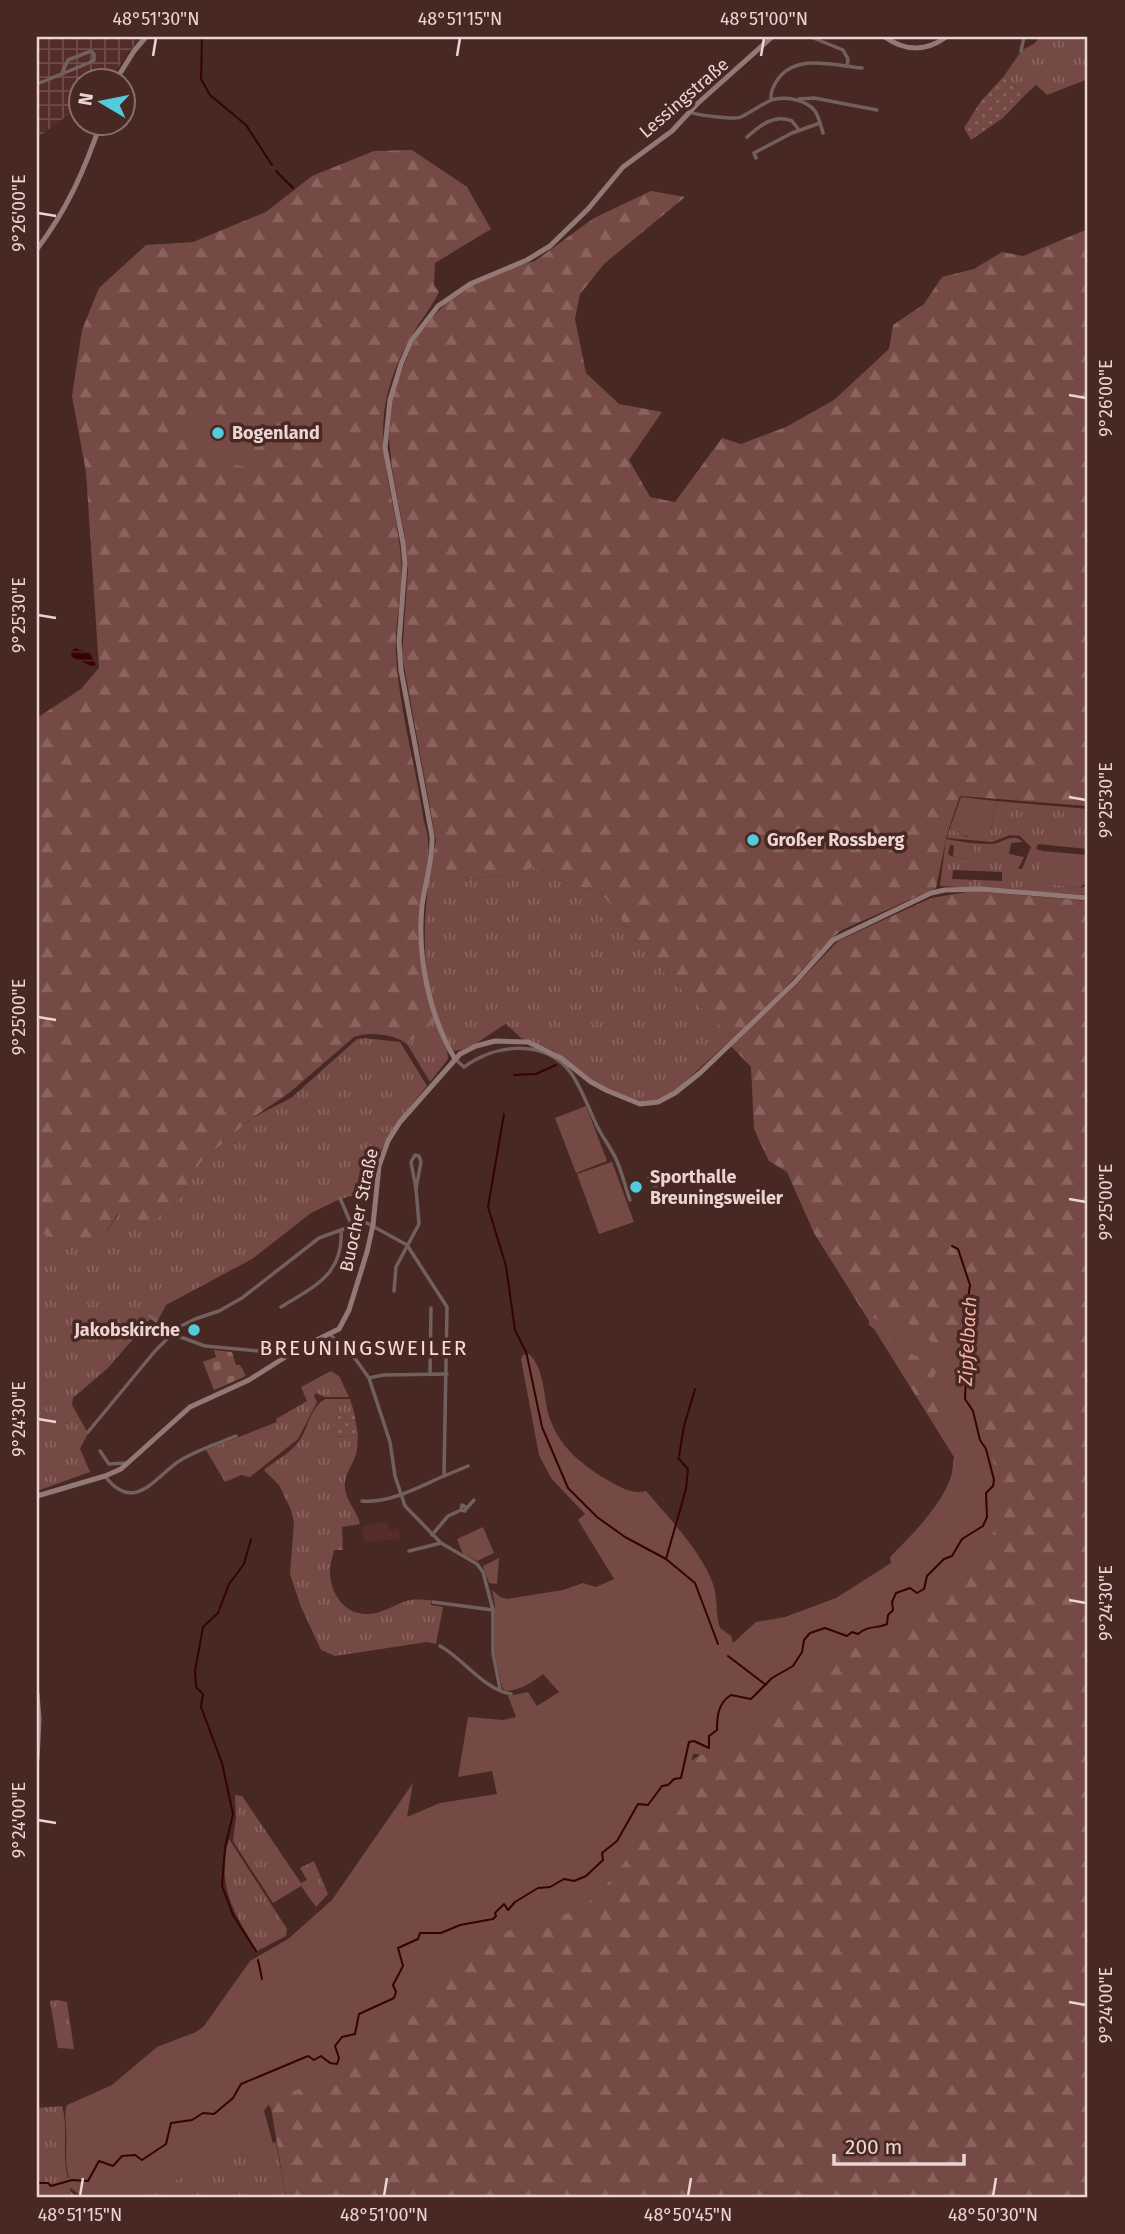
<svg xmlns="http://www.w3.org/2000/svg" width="1125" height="2234" viewBox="0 0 1125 2234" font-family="'Fira Sans',sans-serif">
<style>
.built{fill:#552d28}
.industrial{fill:url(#industrial-grid)}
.grass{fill:url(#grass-tufts);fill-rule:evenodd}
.forest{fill:url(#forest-firs)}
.cemetery{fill:url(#cemetery-stones)}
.park{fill:#764a44}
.garden{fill:url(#garden-dots)}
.water{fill:url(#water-rules)}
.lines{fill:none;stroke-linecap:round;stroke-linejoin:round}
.stream{stroke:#360202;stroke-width:2}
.street{stroke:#71605d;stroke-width:3.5}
.secondary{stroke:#937975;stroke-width:5}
.ticks{fill:none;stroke:#ebd5d2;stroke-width:2.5}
.poi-dot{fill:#53cbdc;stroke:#482823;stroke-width:2.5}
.labels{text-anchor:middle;stroke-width:7;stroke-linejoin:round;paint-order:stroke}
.street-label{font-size:18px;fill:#ebd5d2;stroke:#482823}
.poi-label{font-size:18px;font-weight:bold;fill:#ebd5d2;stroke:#482823;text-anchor:start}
.water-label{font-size:19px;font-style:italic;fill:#faafa4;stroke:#482823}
.quarter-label{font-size:21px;letter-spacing:2px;fill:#fcd9d4;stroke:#482823}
.neatline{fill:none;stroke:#ebd5d2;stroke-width:2.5}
.ticks-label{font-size:18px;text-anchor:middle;fill:#ebd5d2}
</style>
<defs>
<pattern id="industrial-grid" width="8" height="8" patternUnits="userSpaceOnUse" patternTransform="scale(1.75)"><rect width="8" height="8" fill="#552d28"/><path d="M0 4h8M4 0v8" fill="none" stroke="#6e4b46"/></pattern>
<pattern id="grass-tufts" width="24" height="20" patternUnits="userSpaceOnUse" patternTransform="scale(1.75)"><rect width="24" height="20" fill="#764a44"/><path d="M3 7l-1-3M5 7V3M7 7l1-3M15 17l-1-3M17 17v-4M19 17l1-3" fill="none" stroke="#8a635e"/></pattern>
<pattern id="forest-firs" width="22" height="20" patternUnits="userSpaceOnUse" patternTransform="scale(1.75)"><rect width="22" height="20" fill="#764a44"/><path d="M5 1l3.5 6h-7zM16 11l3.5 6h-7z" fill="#8a635e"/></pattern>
<pattern id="cemetery-stones" width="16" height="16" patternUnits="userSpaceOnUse" patternTransform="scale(1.75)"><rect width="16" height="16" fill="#764a44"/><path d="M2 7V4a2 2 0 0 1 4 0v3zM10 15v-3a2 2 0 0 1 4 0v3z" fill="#8a635e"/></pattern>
<pattern id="garden-dots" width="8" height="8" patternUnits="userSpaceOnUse" patternTransform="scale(1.75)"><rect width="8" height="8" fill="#764a44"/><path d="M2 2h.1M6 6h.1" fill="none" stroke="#8a635e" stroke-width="1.8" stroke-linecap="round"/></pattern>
<pattern id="water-rules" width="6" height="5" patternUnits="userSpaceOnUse" patternTransform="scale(1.75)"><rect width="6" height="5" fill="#360202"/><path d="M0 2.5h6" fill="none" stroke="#532626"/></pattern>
</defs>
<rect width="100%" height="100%" fill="#482823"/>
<path class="built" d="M387,1521l2,9 10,-2 1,11 -35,3 -3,-16z"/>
<path class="industrial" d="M37,37h105l-16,18 -16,25h-30v26l-43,32z"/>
<g class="grass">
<path d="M1040,37h46l2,2v40l-41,16 -11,-10 -11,10 -21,-19 18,-26 12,-6z"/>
<path d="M996,801l92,8v40l-50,-5 -2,5 7,2 -3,31 40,6 8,-2v9l-148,-9 6,-47c15,3 30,5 46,5 12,-1 20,-12 31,-2l-12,1 -2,11 15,3 -6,12h4l9,-22 -11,-11 -10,-1 -18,7 -45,-4 3,-10 16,9 25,-6zM950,845l24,2 -2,12 -19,-2 -5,-3zM953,870l49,2v9l-50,-2z"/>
<path d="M431,865l39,14 47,-5 17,-7 39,19 27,5 45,60 24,26 59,56 8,2 -60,55 -14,8 -13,5h-9l-44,-20 -42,-32 -33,-13 -15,-14c-17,9 -32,25 -52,27 -36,-52 -32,-126 -23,-186z"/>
<path d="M435,1022l12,28 1,9 -18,23 -23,-38z"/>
<path d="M364,1038l36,4 27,44c-26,31 -53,62 -57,104l-32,10 -27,13 -59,46 -86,46 -9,17 -7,-3 -42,49 -35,30 -1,7 16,28 -8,16 10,23 -53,19v-260l53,23 29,-40 56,-10 26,-42 51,-44 39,-20 66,-59z"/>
<path d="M331,1371l8,5 10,21h-25l-8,-4 -2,3 3,6 -19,37 -48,38 -9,-2 -16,7 -19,-32 71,-28 -1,-3 31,-18 -6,-14z"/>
<path d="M326,1399h24l4,13 -20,5v20l24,-2c-1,7 0,16 -3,22 -4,11 -12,19 -10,32 2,13 12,22 15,35l-18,3 1,23h-9c-1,6 -4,14 -4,21 0,22 14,44 38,43 15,0 28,-11 42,-14 6,-1 15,0 21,0v5l12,2 -7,37 -9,-2 -92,14 -14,-6 -20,-43 -11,-33 4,-52 -3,-12 -12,-25 -15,-15c12,-10 32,-20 38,-34 7,-12 10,-31 24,-37z"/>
<path d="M235,1795l7,1 59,87 6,-3 -7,-12 14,-7 14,33 -12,13 -15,-21 -28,17 -40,-62 3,-24z"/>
<path d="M229,1839l58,90 -1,7 -29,15c-23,-39 -41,-65 -28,-112z"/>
<path d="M57,2000l10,2 7,47 -16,-1 -8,-47z"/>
<path d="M62,2106c7,24 -1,48 6,72l180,-50 7,24 21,-10 10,55h-204l-11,-9 -2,1 7,8h-39v-89z"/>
</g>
<g class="forest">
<path d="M412,150l55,37 24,42 -56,34 -1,22 5,7c-8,16 -19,29 -28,45 -11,18 -19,38 -24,59 -13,56 10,107 14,163 3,32 -7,63 -5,95 3,56 20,112 28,168 13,34 -8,77 -4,114 2,29 10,58 15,86l-28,22c-12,-10 -39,-13 -53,-7l-65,56 -37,25 -51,44 -26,42 -24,19 -33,-9 -28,41 -53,-24v-513l44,-29 18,-21 -13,-196 -14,-76 10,-66 17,-42 47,-43 47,-3 73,-30 46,-36 62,-25z"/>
<path d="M651,191l34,6 -81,67 -24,30 -5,25 11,54 33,31 43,8 -33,48 21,37 25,5 47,-64 19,6 45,-17 48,-27 55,-51 4,-24 31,-21 18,-27 32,-8 28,-17 21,4 65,-27v577l-128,-10 -13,38 -11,54 -94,42 -9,7 -52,55 -45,43 -8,-2 -59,-56 -24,-26 -45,-60 -27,-5 -39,-19 -17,7 -47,5 -39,-14 5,-24 -34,-186 6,-86 -4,-37 -12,-63 -3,-31 3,-37 6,-21 14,-35 12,-19 29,-30 47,-26 35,-9 59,-43z"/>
<path d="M973,891l115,10v1296h-802l-15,-89 -18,-22 -167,103 -15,-1 -3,-10 13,-4 506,-336 351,-259 16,-122 -140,-224 -27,-61 -18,-11 -15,-32 -3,-62 -20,-21 65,-61 42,-44 93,-43z"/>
</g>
<path class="cemetery" d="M214,1350l18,2 4,13h4l6,11 -32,14 -11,-28 13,-5z"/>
<g class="park">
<path d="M187,408l60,11 -4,22 12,4 -5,23 -31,-7 -37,-37z"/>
<path d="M961,797l35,4 -5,30c-18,10 -24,7 -41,-3z"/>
<path d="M954,845l20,2 -1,12 -20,-2z"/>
<path d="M1043,851l45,4v26l-8,7 -41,-6z"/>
<path d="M586,1106l21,55 -31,12 -21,-55z"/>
<path d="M612,1162l22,60 -35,12 -22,-60z"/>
<path d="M668,1170l4,14 -18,6 -7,-13z"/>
<path d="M873,1318l16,6 18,-2 36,29 10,-20 12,7c0,18 0,35 5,53 10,36 40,96 27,134 -9,27 -75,95 -100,108 -20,10 -46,12 -65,25 -22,14 -41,33 -60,52 -16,15 -30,37 -52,44 -8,2 -19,0 -27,0l-7,30 -86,109 -6,3 -9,12 -100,30 -13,16 -112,94 -48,37 -38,12 -10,14 10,36 -17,13 -7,-14 -42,27 -5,-4 -54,22 -6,6h-58c-26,-21 -17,-40 -19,-69 0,-8 -2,-15 1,-23l45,-20 45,-38 39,-15 8,-6 46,-65 38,-22 44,-39 81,-117 -6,34 33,-14 57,-9 -5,-23 -34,6 10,-60 35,3 13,-3 -8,-21 20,-4 9,14 22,-14 -16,-18c-12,9 -22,16 -37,17l-4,-4 -7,-33v-49l-3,-15 8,7 7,2 56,-9 20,-7 13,4 18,-8 -36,-59 7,-6 -34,-36 -12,-23 -18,-96 2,-4 6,-1c16,15 14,42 20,62 9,29 31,48 57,63 12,7 26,16 40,12 22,26 56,61 67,93 5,14 2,30 7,44l11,8 2,7 23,-21 29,-5 51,-19 55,-35 -1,-6c23,-23 68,-67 64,-102 -1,-7 -6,-13 -8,-20 -6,-16 -10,-34 -15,-52l8,-16 -45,-22 -26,-21z"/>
<path d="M483,1527l11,26 -17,8 -14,-7 -6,-15z"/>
<path d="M499,1558l-2,26 -8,-1 -6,-17z"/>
<path d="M893,2080l8,5v21l-22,-15z"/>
</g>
<g class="garden">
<path d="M1004,76l21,19 -22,23 -32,22 -7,-12 17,-27z"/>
<path d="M354,1412l4,23 -25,2v-20z"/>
</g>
<path class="water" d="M75,648l15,5 6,12 -5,1 -19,-9 -1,-5z"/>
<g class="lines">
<g class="stream">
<path d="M202,37l-1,42 9,16 36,30 26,40"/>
<path d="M276,171l17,17"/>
<path d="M514,1075l22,-1 20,-9"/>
<path d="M504,1114l-16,93 18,59 9,64 10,20"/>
<path d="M526,1351l16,76 26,61 29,29 28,20 41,22 29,24 23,61"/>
<path d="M679,1456l5,-30 11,-37"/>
<path d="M251,1539l-7,25 -15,20 -11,29 -15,14 -8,44 1,16 7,7 -2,13 21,56 11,51 -8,34 -3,38 11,29 23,36"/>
<path d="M666,1559l20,-70 2,-20 -10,-11"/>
<path d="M728,1656l38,29"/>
<path d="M258,1960l4,19"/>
<path d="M37,2183h11l3,3 21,-6 16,1 11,-20 14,5 9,-10 13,-1 7,5 24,-16 5,-21 21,-3 11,-7 11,1 19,-16 8,-14 67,-28 6,4 7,-4 9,7 7,1 2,-6 -4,-12 7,-9 13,-3 4,-20 35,-16 2,-6 -3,-7 10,-19 -5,-18 20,-9 2,-6h21l19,-8 33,-6 3,-3 -1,-3 9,-9 4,6 7,-8 23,-14 12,-1 14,-8 10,2 12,-5 17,-16 -1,-7 15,-12 21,-37 10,1 14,-19 6,-1 6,-6 7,-1 8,-36 5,-1 15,7v-12l8,-6c0,-14 1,-27 14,-35l20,4 21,-21 21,-12 9,-14 2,-12 6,-7 15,-5 22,8 5,-4 6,2c10,-9 19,-5 29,-10l1,-9 5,-5 -1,-8 4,-9 14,-5 7,5 7,-4 3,-13 17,-17 8,-3 10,-17 21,-13 4,-9 -1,-24 7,-7 1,-6 -8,-31 -6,-9 -7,-29 -8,-12 1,-22 -1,-58 5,-34 -12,-36 -6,-3"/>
</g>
<g class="street">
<path d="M811,37l32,13 5,9 -1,7"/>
<path d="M1021,51l3,-14"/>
<path d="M37,84l54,-22 3,-2v-6l-3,-3 -23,9 -6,13"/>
<path d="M799,99l15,-1 63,12"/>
<path d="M771,100c-1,-8 2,-14 7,-21 19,-26 57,-13 84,-11"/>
<path d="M690,112c6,3 45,8 51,5 10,-5 20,-12 30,-17 13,-4 35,-1 44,11 4,6 6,15 8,22"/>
<path d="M37,134v-1"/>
<path d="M747,137c14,-12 26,-23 45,-16l7,9"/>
<path d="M756,158l-2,-5 38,-20 28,-10"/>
<path d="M455,1059l9,8c31,-23 81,-29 107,6 11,16 18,36 26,53 6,12 14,22 19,33 6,13 9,27 14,41"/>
<path d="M415,1155l4,1 2,6 -5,27 -5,-27z"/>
<path d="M340,1198l12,28"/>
<path d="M394,1291l2,-24 23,-43 -3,-35"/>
<path d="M281,1307c32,-20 63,-32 60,-77"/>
<path d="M150,1316l25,19 30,11 75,7 3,5"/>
<path d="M330,1335l19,15 20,28 21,64 5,34 10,30 36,37 36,21 6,8 10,38v43l7,36"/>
<path d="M430,1374l1,-66"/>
<path d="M369,1378l14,-3 64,-1"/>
<path d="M88,1432l67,-81 24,-24 16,-8 24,-8 23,-13 77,-60 33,-12 15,-3 40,22 40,62 -3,169c-26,11 -52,27 -82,25"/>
<path d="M100,1451l9,13 17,-1"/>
<path d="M105,1476c30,40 52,-2 76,-16 17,-10 36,-16 55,-24"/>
<path d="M444,1476l24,-10"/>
<path d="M462,1505l4,2 -1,4 -4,-1z"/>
<path d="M467,1508l7,-8"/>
<path d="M432,1535l16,-19 13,-6"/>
<path d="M409,1551l32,-8"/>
<path d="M433,1602l60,8"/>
<path d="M440,1646c24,13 43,43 71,48"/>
</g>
<g class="secondary">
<path d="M885,37c19,14 41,15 61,0"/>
<path d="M116,80l18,-29 12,-14"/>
<path d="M37,249c30,-39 48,-80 64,-127"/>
<path d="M455,1059c-26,-44 -38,-102 -33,-153 3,-23 11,-46 10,-70l-31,-166 -2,-28 6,-78 -2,-21 -18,-95 5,-48 11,-36 10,-23 27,-35 32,-22 57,-24 23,-14 38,-37 35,-42 49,-36 25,-27 75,-67"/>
<path d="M37,1496l68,-20 16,-7 69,-62 59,-27 49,-31 41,-20 10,-19 18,-58 6,-27 6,-59 9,-25 12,-19 60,-68 16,-8 19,-5 33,1 33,16 30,24 17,9 32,13 18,-2 17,-9 25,-20 95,-91 38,-42 98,-47 14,-3 35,-1 108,9"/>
<path d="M37,1694l2,25 -2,41"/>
</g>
</g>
<path class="ticks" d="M153,56l3,-18M457,56l3,-18M761,56l3,-18M38,213l18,3M1069,395l17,3M38,615l18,3M1069,797l17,3M38,1017l18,3M1069,1199l17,3M38,1419l18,3M1069,1600l17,3M38,1820l18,3M1069,2002l17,3M80,2196l3,-18M384,2196l3,-18M688,2196l3,-18M993,2196l3,-18"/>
<g class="poi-dot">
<circle cx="218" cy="433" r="7"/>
<circle cx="753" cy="840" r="7"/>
<circle cx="636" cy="1187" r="7"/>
<circle cx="194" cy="1330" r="7"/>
</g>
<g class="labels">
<g class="street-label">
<text transform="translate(684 98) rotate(-41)" y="6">Lessingstraße</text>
<text transform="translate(359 1210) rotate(-78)" y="6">Buocher Straße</text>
</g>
<g class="poi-label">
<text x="232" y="439">Bogenland</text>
<text x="767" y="846">Großer Rossberg</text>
<text x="650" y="1183">Sporthalle<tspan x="650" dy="21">Breuningsweiler</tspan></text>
<text x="180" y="1336" text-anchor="end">Jakobskirche</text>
</g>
<g class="water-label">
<text transform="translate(967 1341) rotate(-87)" y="7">Zipfelbach</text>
</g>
<g class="quarter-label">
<text x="364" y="1355">BREUNINGSWEILER</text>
</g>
</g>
<rect width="1125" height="2234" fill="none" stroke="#482823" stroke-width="77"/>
<g transform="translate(102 102) rotate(280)"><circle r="33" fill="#482823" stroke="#896d69" stroke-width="2"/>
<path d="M0-5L12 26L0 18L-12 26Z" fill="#53cbdc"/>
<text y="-10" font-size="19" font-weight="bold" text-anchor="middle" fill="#ebd5d2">N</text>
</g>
<path d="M834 2154v10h130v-10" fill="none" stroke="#ebd5d2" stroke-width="3.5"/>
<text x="845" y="2154" font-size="21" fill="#ebd5d2" stroke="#482823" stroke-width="5" paint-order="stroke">200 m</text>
<rect x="38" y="38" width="1048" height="2158" class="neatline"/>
<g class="ticks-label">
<text x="156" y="25">48°51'30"N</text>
<text x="460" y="25">48°51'15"N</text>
<text x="764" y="25">48°51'00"N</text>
<text transform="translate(19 213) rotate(-90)" y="6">9°26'00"E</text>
<text transform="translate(1106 398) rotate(-90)" y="6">9°26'00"E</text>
<text transform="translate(19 615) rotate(-90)" y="6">9°25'30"E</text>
<text transform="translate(1106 800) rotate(-90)" y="6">9°25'30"E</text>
<text transform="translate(19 1017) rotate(-90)" y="6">9°25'00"E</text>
<text transform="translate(1106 1202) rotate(-90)" y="6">9°25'00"E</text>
<text transform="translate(19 1419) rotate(-90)" y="6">9°24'30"E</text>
<text transform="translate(1106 1603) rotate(-90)" y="6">9°24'30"E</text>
<text transform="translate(19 1820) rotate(-90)" y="6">9°24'00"E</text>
<text transform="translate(1106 2005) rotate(-90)" y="6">9°24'00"E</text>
<text x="80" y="2221">48°51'15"N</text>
<text x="384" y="2221">48°51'00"N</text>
<text x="688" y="2221">48°50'45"N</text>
<text x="993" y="2221">48°50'30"N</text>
</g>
</svg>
